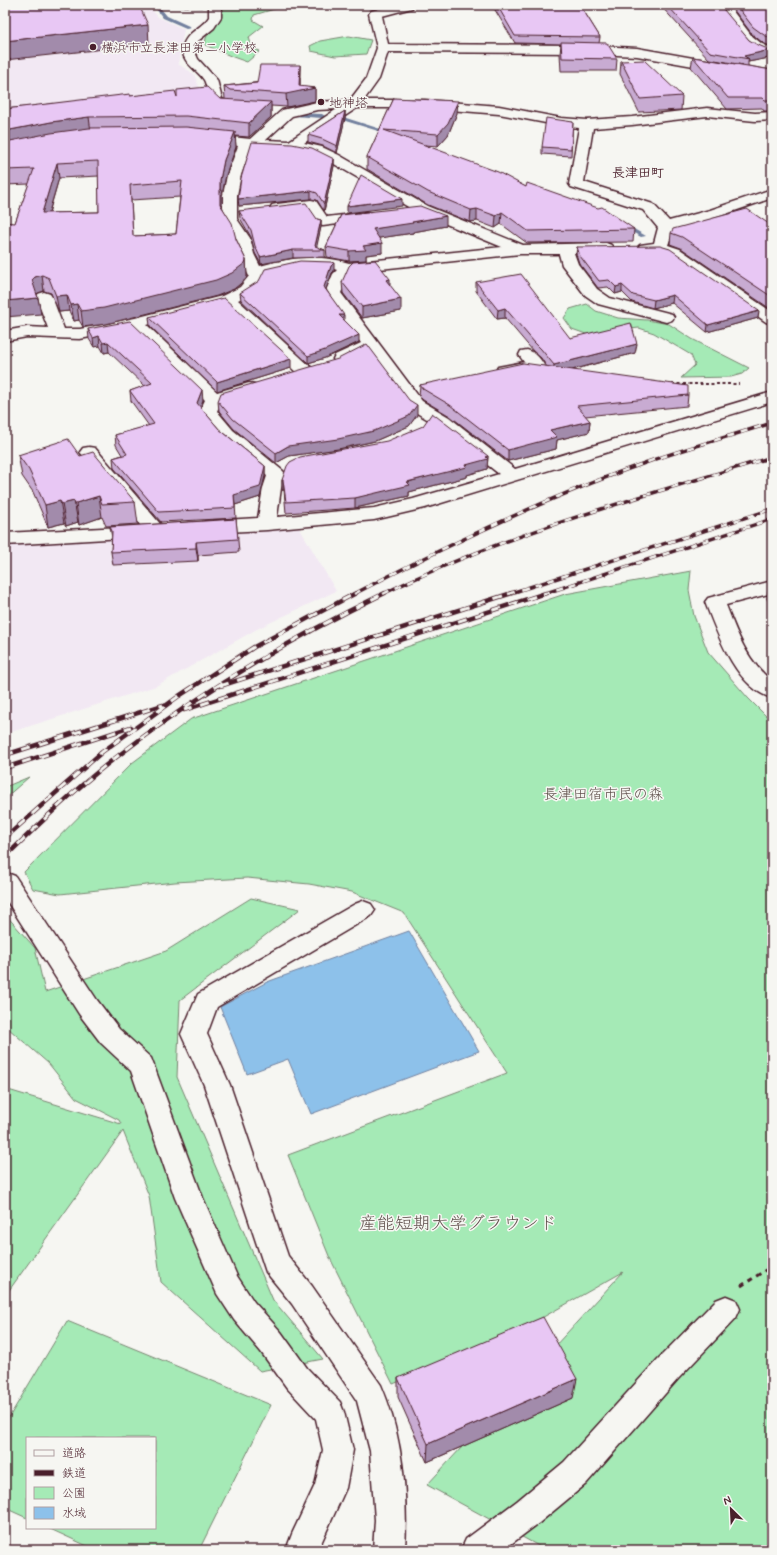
<svg xmlns="http://www.w3.org/2000/svg" width="777" height="1555" viewBox="0 0 777 1555" font-family="Mynerve,'Klee One',sans-serif">
<style>
.built{fill:#f2e8f3}
.green{fill:#a5eab6;stroke:#788470}
.water{fill:#8dc1ea;stroke:#72809e}
.lines{fill:none;stroke-linecap:round;stroke-linejoin:round}
.stream{fill:#72809e;fill-rule:evenodd}
.minor-casing{stroke:#4a1f2b;stroke-width:3}
.path-far1{stroke:#4a1f2b;stroke-width:2;stroke-dasharray:3 2.5;stroke-linecap:butt}
.path{stroke:#4a1f2b;stroke-width:3;stroke-dasharray:5 4;stroke-linecap:butt}
.minor{fill:#f6f6f2;fill-rule:evenodd}
.rail-far1-casing{stroke:#4a1f2b;stroke-width:3.5}
.rail-casing{stroke:#4a1f2b;stroke-width:4.5}
.rail-far1{stroke:#f6f6f2;stroke-width:2.5;stroke-dasharray:7;stroke-linecap:butt}
.rail{stroke:#f6f6f2;stroke-width:3;stroke-dasharray:9;stroke-linecap:butt}
.wall{fill:#c8abd2;stroke:#4a1f2b;fill-rule:evenodd}
.shaded-wall{fill:#a28bab;stroke:#4a1f2b}
.building{fill:#e8c7f4;stroke:#4a1f2b;fill-rule:evenodd}
.poi-dot{fill:#4a1f2b;stroke:#f6f6f2;stroke-width:1.5}
.labels{text-anchor:middle;stroke-width:3;stroke-linejoin:round;paint-order:stroke}
.far-poi-label{font-size:13px;fill:#4a1f2b;stroke:#f6f6f2;text-anchor:start}
.far-neighbourhood-label{font-size:13px;font-weight:bold;fill:#4a1f2b;stroke:#f6f6f2}
.park-label{font-size:15px;fill:#61524e;stroke:#f6f6f2}
.near-park-label{font-size:18px;fill:#61524e;stroke:#f6f6f2}
</style>
<rect width="100%" height="100%" fill="#f6f6f2"/>
<filter id="ink" filterUnits="userSpaceOnUse"><feTurbulence type="fractalNoise" baseFrequency=".025" numOctaves="2"/><feDisplacementMap in="SourceGraphic" scale="8" xChannelSelector="R" yChannelSelector="G"/><feConvolveMatrix kernelMatrix="1 2 1 2 8 2 1 2 1" color-interpolation-filters="sRGB"/></filter>
<g filter="url(#ink)">
<g class="built">
<path d="M5,5h143l10,12 26,12 -6,35 16,10 9,23 -198,23z"/>
<path d="M299,527l37,64 -79,38 -101,57 -151,48v-188z"/>
</g>
<g class="green">
<path d="M222,5h66l-34,10 -1,5 10,6 -14,11 3,11 8,3 -13,11 -14,-5 -28,-12 1,-7z"/>
<path d="M349,36l22,4 -5,14 -31,2 -24,-5 -1,-5 10,-5z"/>
<path d="M587,304l9,7 22,7 29,2 22,4 23,15 57,29 -7,6 -11,3 -50,1 14,-13 -4,-10 -37,-22 -15,-5 -53,6 -14,-5 -8,-11 6,-9z"/>
<path d="M691,571l-2,19 5,26 14,36 40,46 24,24v828h-226l-119,-65 196,-213 -108,61 -122,51 -64,-128 -41,-101 219,-82 -103,-160 -52,-21 -43,-8 -62,-6 -72,4 -115,12 -27,-5 -9,-17 108,-109 59,-44 374,-125z"/>
<path d="M29,777l-24,21v-11z"/>
<path d="M251,898l49,11 -120,91 -3,77 96,223 50,59 -63,12 -99,-89 -12,-86 -26,-65 -118,165v-207l116,35 -2,-4 -43,-22 -27,-34 -41,-36 -3,1v-115l30,34 10,44 121,-41z"/>
<path d="M67,1321l204,84 -72,145h-103l-48,-22h107v-90h-128v80l-22,-10v-84z"/>
</g>
<path class="water" d="M409,931l70,120 -168,63 -23,-55 -41,15 -27,-67 47,-25z"/>
<g class="lines">
<g class="stream">
<path d="M153,5h5l9,11 24,11 -5,1 -23,-10z"/>
<path d="M296,113l26,1 3,2 -3,2 -28,-2v-2z"/>
<path d="M339,117h4l50,16 -5,1 -49,-15z"/>
<path d="M621,224h4l21,12 -5,1 -20,-11z"/>
</g>
<g class="minor-casing">
<g id="minor">
<path d="M209,5h12v12l-7,11 -16,13 -3,11 3,7 19,21 5,19 8,6 11,1 2,3 -2,3c-13,3 -29,-2 -33,-16 -2,-5 -1,-11 -4,-16 -6,-10 -24,-18 -21,-33 2,-14 19,-19 26,-30z"/>
<path d="M394,5h20l-2,3 -30,8 6,28 190,1 59,3 135,24v8l-135,-24 -59,-3 -190,-1 -9,27 -15,21h61l74,6 62,12 26,2 45,-3 75,-9 48,5 17,-1v8l-17,1 -48,-5 -75,9 -39,3 -9,54 69,22 16,17 41,-11 62,-21v9l-52,18 -47,14 -5,15 12,4 92,63v12l-6,-2 -96,-67c-12,-4 -20,-1 -30,-4l-3,-3 3,-3 14,-2 4,-15 -15,-18 -72,-23 -2,-3 10,-56 -18,-2 -62,-12 -74,-6h-68l-53,35 18,4 17,8 88,51 96,39 83,-2 5,2 3,3 -3,3 -37,2 4,11 19,25 13,9 62,16 2,3 -2,3 -6,2 -68,-18 -13,-9 -23,-30 -3,-11h-39l-168,18 -4,4 -7,17 81,108 27,16 66,52 257,-77v10l-347,106 -51,12 -107,10 -60,3 -7,-2 -2,-4 2,-4 7,-2 51,-3 5,-30 4,-12 -46,-38 -19,-22 -3,-4 6,-12 -73,-71 -52,10 -53,-2 -22,4v-10l22,-4 21,1 -12,-31 2,-3 6,-2 6,2 2,3 12,32h16l55,-11 87,-22 18,-9 9,-11 -11,-22 -4,-16 -11,-19v-24l4,-20 11,-29 -33,-4 -5,-1 -2,-3 2,-3 5,-1 45,5 32,-29 35,-8 33,-2 16,-21 11,-31 -8,-34 2,-3zM337,109l-48,32 -23,-1 26,-24 25,-6zM251,147l41,2 21,4 16,8 88,51 85,35 -153,16c-31,-9 -59,-5 -89,3l-6,-12 -4,-16 -13,-19v-24l4,-20zM300,267l31,1 6,2 -4,4 -8,19 36,50 -26,12 -2,4 2,4c12,2 23,-6 33,-11l42,57 27,16 62,49 -86,25 -39,9 -97,9 4,-29 5,-13 -3,-4 -50,-41 -16,-19 4,-9 34,-10 3,-4 -3,-4 -6,-1 -32,9 -70,-67 78,-20 74,70 6,1 6,-1 2,-4 -2,-4 -73,-67c11,-5 25,-13 26,-25z"/>
<path d="M709,5h15l8,5 19,25 11,9 10,4v9c-28,-7 -30,-22 -48,-41 -4,-4 -11,-6 -15,-11z"/>
<path d="M311,200l5,1 11,16 41,-5 5,1 2,3 -2,3 -5,1 -45,6 -5,-1 -11,-16 -30,3 -5,-1 -2,-3 2,-3 5,-1z"/>
<path d="M527,350c8,2 13,8 17,15l-2,4 -38,7 -6,-1 -2,-4 2,-4 26,-5 -5,-7 2,-4z"/>
<path d="M89,447l6,1 67,78 2,4 -2,4 -7,2 -7,-3 -8,4 -135,8v-12l136,-7 -61,-74 3,-4z"/>
<path d="M772,581v12l-46,12c11,28 21,57 46,76v17c-36,-10 -55,-65 -67,-96l3,-4z"/>
<path d="M7,873l8,3 82,124 22,29 32,29 52,140 34,78 17,26 27,30 26,36 33,34 4,10 9,38 -7,38 -28,62h-32l6,-16 23,-49 8,-35 -7,-31 -29,-31 -26,-36 -27,-32 -17,-26 -42,-96 -44,-127 -30,-28 -22,-29 -74,-116v-24z"/>
<path d="M363,901l8,3 4,6 -4,6 -154,91 -10,27 23,51 58,171 24,30 69,99c22,51 27,110 24,165h-32l2,-30 -5,-69 -13,-50 -65,-97 -26,-32 -62,-187 -23,-51 17,-40 157,-90z"/>
<path d="M726,1296l10,4 4,9 -4,9 -58,61 -92,105 -47,39 -36,27h-42l5,-11 51,-38 47,-39 94,-103 58,-59z"/>
</g>
</g>
<path class="path-far1" d="M672,384h67"/>
<path class="path" d="M741,1286l31,-20"/>
<use href="#minor" class="minor"/>
<g class="rail-far1-casing">
<g id="rail-far1">
<path d="M354,594c97,-51 198,-99 302,-135 38,-13 77,-24 116,-36"/>
<path d="M383,594c123,-61 258,-97 389,-137"/>
<path d="M508,594l264,-85"/>
<path d="M543,594l229,-75"/>
</g>
</g>
<g class="rail-casing">
<g id="rail">
<path d="M220,686l292,-93"/>
<path d="M184,710l362,-117"/>
<path d="M5,755l158,-50"/>
<path d="M5,768l126,-41"/>
<path d="M5,838l97,-86 77,-56 75,-49 102,-54"/>
<path d="M5,857c34,-33 68,-66 105,-95 87,-68 176,-121 275,-169"/>
</g>
</g>
<use href="#rail-far1" class="rail-far1"/>
<use href="#rail" class="rail"/>
</g>
<g class="wall">
<path d="M174,5h29l-1,2 -28,-1z"/>
<path d="M492,5h92h-4l20,32 -1,6 18,16 -1,12h-55l-1,-17 1,-10 -46,-1z"/>
<path d="M660,5h57l32,35 20,18 -21,4v4l24,4v41h-8l-2,-3 -35,1 -36,-42 2,-10 50,8 -34,-6z"/>
<path d="M727,5h45v42l-9,-4 -11,-9 -19,-25z"/>
<path d="M621,61l61,35 -1,14 -42,2 -19,-38z"/>
<path d="M300,78v9l15,1v13l-28,6 -16,-1v11l-22,20 -14,-1 1,11 -10,28 -4,20v11l14,33 10,21 1,16 -1,3 -12,10 -17,7 -111,28 -23,3 -4,-7 -5,1 -5,-10 -10,1 -8,-19 -7,-2 -6,2h-1l4,21 -26,-91 14,-39 -24,1v-76l125,-13 95,3 -1,-13zM99,176v36l-50,1 10,-35zM180,197l-4,37 -43,2 -2,-36z"/>
<path d="M394,98l63,15 -9,22 -10,11 -13,-1 101,42 108,42 -1,13 -106,1 -26,-19 -6,4 -18,-7 -7,1 -42,-17 -61,-36v-12z"/>
<path d="M345,111v7l-8,35 -14,-7 -15,-4v-7z"/>
<path d="M573,122l-2,34 -29,-2v-7z"/>
<path d="M334,159v7l-10,45 -7,-11 -6,-1 -72,7z"/>
<path d="M239,211l78,8 4,1v7l-5,20 9,3v7l-32,1 -32,6 -6,-11 -4,-16 -11,-19z"/>
<path d="M341,215l105,11 -33,6v1l-34,5 3,15 -16,2v5l-17,1 -22,-4 -1,-10z"/>
<path d="M772,226v84l-91,-62 -11,-4 1,-11z"/>
<path d="M577,247l181,71 -51,14 -35,-29 -19,5 -21,-6 -10,-10 -7,2 -7,-7 -10,1 -19,-25 -3,-9z"/>
<path d="M334,271l-2,2 -6,16 18,31 15,22 -34,16 -17,5 -67,-63 -1,-7z"/>
<path d="M342,282l48,3 11,26 -39,7 -19,-25z"/>
<path d="M476,282l94,56 65,15 -63,17 116,25 -1,11 -102,10 5,5 -1,11 -32,8 -1,9 -48,12 -58,-45 -27,-16 -4,-4 1,-11 127,-18 -6,-9 -8,-7 -28,-33 -8,1 -21,-28z"/>
<path d="M149,317l142,51 -74,23 -67,-65z"/>
<path d="M88,329l115,71 -3,7 19,22 46,37v10l-5,21 -25,8 1,13 -75,4 -47,-54 -1,-10 9,-3 -6,-10 -1,-10 34,-9 -18,-25 -1,-10 15,-5 -36,-34 -5,1 -4,-7 -6,1 -5,-8z"/>
<path d="M218,401l199,14 -8,11 -34,15 -37,8 -49,7 -13,7 -42,-34 -15,-18z"/>
<path d="M18,455l62,1 55,46 3,22 -32,2 -4,-9 -23,8 -1,-3 -12,4 -2,-3 -16,4 -15,-35 -11,-16z"/>
<path d="M488,456l-1,13 -20,6v2l-58,15v4l-54,12 -69,5 -2,-23h-2v-10z"/>
<path d="M236,519l3,33 -41,3v6l-85,4 -2,-13 1,-14 -2,-11z"/>
<path d="M772,590v15l-5,-6 1,-8z"/>
<path d="M398,1378l175,20 -146,64 -29,-65z"/>
</g>
<g class="shaded-wall">
<path d="M148,25l1,19 -144,16v-19z"/>
<path d="M770,50l-1,8 -21,4 1,-3 -5,-3z"/>
<path d="M300,65v26l15,-3v13l-28,6 -1,-13 13,-8z"/>
<path d="M458,101l-1,12 -9,22 -10,11v-12z"/>
<path d="M271,102v15l-22,20v-14z"/>
<path d="M345,111v7l-8,35v-7z"/>
<path d="M89,117l2,15 -86,15v-16l46,-9z"/>
<path d="M235,132l1,15 -10,28 -4,20v24l-2,-15v-24l4,-20z"/>
<path d="M334,159v7l-10,45v-7z"/>
<path d="M57,163l2,15 -15,51 -2,-16z"/>
<path d="M311,191v8l-72,7 -1,-7z"/>
<path d="M402,199v7l-55,7v-7z"/>
<path d="M477,209v12l-7,1 1,-12z"/>
<path d="M502,212l-1,12 -6,4 1,-12z"/>
<path d="M446,216v10l-33,6v1l-40,6v-10z"/>
<path d="M321,220v7l-5,23 -1,-4z"/>
<path d="M382,243v10l-16,2v5l-17,1v-10l14,-5z"/>
<path d="M293,250v8l-32,6 -1,-7z"/>
<path d="M246,260l1,16 -1,3 -12,10 -17,7 -111,28 -23,3 -2,-16z"/>
<path d="M334,263v8l-2,2 -8,21v-7l7,-21z"/>
<path d="M42,275l2,16 -6,2 -3,3 -3,-16 3,-3z"/>
<path d="M390,279v11l-4,-10z"/>
<path d="M622,285v7l-7,2 1,-7z"/>
<path d="M67,295l2,16 -10,1 -3,-16z"/>
<path d="M673,295l-1,8 -19,5 1,-8z"/>
<path d="M38,298l3,16 -36,3v-16z"/>
<path d="M401,299v12l-39,7v-11z"/>
<path d="M77,304l2,16 -5,1 -3,-16z"/>
<path d="M505,308v10l-8,1 1,-9z"/>
<path d="M759,311l-1,7 -51,14 1,-7z"/>
<path d="M339,315h5v7z"/>
<path d="M359,335v7l-34,16 -17,5v-7z"/>
<path d="M99,336l1,10 -6,1 -1,-9z"/>
<path d="M108,342l1,10 -5,1 -1,-10z"/>
<path d="M637,344l-2,9 -82,22 1,-10z"/>
<path d="M291,359v9l-74,23v-9z"/>
<path d="M202,390l1,10 -5,13 -1,-10z"/>
<path d="M417,405v10l-8,11 -34,15 -37,8 -49,7 -13,7v-10l12,-7z"/>
<path d="M590,421l-1,11 -32,8 -1,9 -48,12v-11l42,-20z"/>
<path d="M488,456l-1,13 -20,6v2l-58,15v4l-54,12v-10l111,-33z"/>
<path d="M265,466v10l-5,21 -25,8 -1,-10z"/>
<path d="M282,480h1l1,10h-2z"/>
<path d="M99,496l3,21 -23,8 -3,-22z"/>
<path d="M60,501l4,22 -16,4 -3,-22z"/>
<path d="M74,501l4,21 -12,4 -4,-22z"/>
<path d="M196,542l2,13v6l-2,-13z"/>
<path d="M577,1379l-4,19 -146,64 1,-18z"/>
</g>
<g class="building">
<path d="M5,5h134l9,20 -143,16z"/>
<path d="M497,5h83l20,32 -85,-1z"/>
<path d="M667,5h50l7,5 25,30 7,4 14,6 -26,6 5,3 -39,-7z"/>
<path d="M736,5h36v34l-8,-4 -11,-8z"/>
<path d="M561,42l46,1 10,16 -55,-1z"/>
<path d="M693,57l79,13v30h-7l-2,-2h-35z"/>
<path d="M644,60l38,36 -42,3 -19,-38z"/>
<path d="M260,65h40l-1,21 16,2 -29,6 -56,-4 -6,-4 33,-3z"/>
<path d="M207,87l13,12 51,3 -22,21 -63,-7 -97,1 -38,5 -46,9v-22l125,-15v2l45,-5 2,6v-7z"/>
<path d="M394,98l64,3 -10,22 -10,11 -54,-4 114,42 28,15 1,-4 71,25 4,-1 32,22 -106,2 -26,-19 -6,4 -19,-7 -6,1 -43,-18 -61,-35z"/>
<path d="M345,111l-8,35 -15,-7 -14,-4z"/>
<path d="M546,118l27,4 -2,27 -29,-2z"/>
<path d="M186,127l49,5 -11,28 -4,20v24l12,19 4,16 10,21 -1,3 -13,10 -16,7 -112,28 -23,3 -4,-7 -6,1 -4,-10 -11,1 -7,-18 -7,-3 -7,2 -3,3 6,18 -33,3v-79l10,1 19,-54 -29,1v-28l46,-9 38,-5zM98,161l1,51 -57,1 15,-50zM182,181l-6,53 -43,2 -3,-51z"/>
<path d="M252,142l40,2 20,4 22,11 -10,45 -7,-11 -6,-2 -73,8 3,-21z"/>
<path d="M361,175l41,24 -55,7z"/>
<path d="M306,203l11,16 4,1 -6,26 10,4h-32l-33,7 -5,-11 -4,-16 -12,-19z"/>
<path d="M420,206l26,10 -34,6 1,1 -40,6 9,14 -19,3 3,4 -17,1 -23,-4 15,-32z"/>
<path d="M747,209l25,17v71l-90,-60 -11,-4 2,-4z"/>
<path d="M660,246l10,3 89,62 -51,14 -35,-30 -19,5 -21,-5 -11,-10 -6,2 -7,-7 -10,1 -19,-25 -3,-9z"/>
<path d="M375,260l15,19 -4,1 15,19 -39,8 -20,-25 7,-16 4,-4z"/>
<path d="M300,261l31,1 3,1 -3,3 -7,21 20,28h-5l20,20 -34,15 -17,6 -68,-63 19,-12 6,-12z"/>
<path d="M521,274l49,64 61,-15 6,21 -83,21 -13,-16 -7,-7 -29,-34 -7,2 -22,-28z"/>
<path d="M224,298l67,61 -74,23 -68,-65z"/>
<path d="M130,321l72,69 -5,13 22,26 46,37 -5,21 -26,8 1,13 -76,4 -46,-54 14,-4 -12,-19 39,-11 -24,-33 22,-8 -44,-41 -5,1 -4,-7 -6,2 -5,-9z"/>
<path d="M367,344l42,56 8,5 -8,11 -35,15 -36,8 -50,7 -12,7 -43,-34 -15,-18 3,-8 117,-34z"/>
<path d="M523,363l165,23v9l-111,11 13,15 -40,9 7,7 -49,13 -58,-45 -27,-16 -3,-4z"/>
<path d="M432,413l56,43 -2,1 2,2 -22,6 1,2 -60,15 3,3 -55,13 -69,4 -3,-22h-1l5,-14 3,-4 10,-5 87,-16 36,-15z"/>
<path d="M68,439l12,17 13,-4 42,50 -33,2 -3,-8 -23,7 -2,-2 -12,3 -2,-3 -15,4 -16,-35 -11,-15z"/>
<path d="M236,519l2,20 -42,3v6l-85,4 1,-21 -2,-4z"/>
<path d="M772,590v5l-4,-4z"/>
<path d="M543,1317l34,62 -149,65 -30,-66z"/>
</g>
</g>
<g class="poi-dot">
<circle cx="93" cy="47" r="4"/>
<circle cx="321" cy="102" r="4"/>
</g>
<g class="labels">
<g class="far-poi-label">
<text x="101" y="52">横浜市立長津田第二小学校</text>
<text x="329" y="107">地神塔</text>
</g>
<g class="far-neighbourhood-label">
<text x="638" y="177">長津田町</text>
</g>
<g class="park-label">
<text x="603" y="799">長津田宿市民の森</text>
</g>
<g class="near-park-label">
<text x="458" y="1229">産能短期大学グラウンド</text>
</g>
</g>
<rect width="777" height="1555" fill="none" stroke="#f6f6f2" stroke-width="20"/>
<rect x="10" y="10" width="757" height="1535" fill="none" stroke="#4a1f2b" stroke-width="1.5" filter="url(#ink)"/>
<rect x="26" y="1437" width="130" height="92" fill="#f6f6f2" stroke="#b1a0a2"/>
<rect x="34" y="1450" width="20" height="6" fill="#f6f6f2" stroke="#b1a0a2"/>
<text x="62" y="1457" font-size="12" fill="#4a1f2b">道路</text>
<rect x="34" y="1470" width="20" height="6" fill="#4a1f2b" stroke="#b1a0a2"/>
<text x="62" y="1477" font-size="12" fill="#4a1f2b">鉄道</text>
<rect x="34" y="1487" width="20" height="12" fill="#a5eab6" stroke="#b1a0a2"/>
<text x="62" y="1497" font-size="12" fill="#4a1f2b">公園</text>
<rect x="34" y="1507" width="20" height="12" fill="#8dc1ea" stroke="#b1a0a2"/>
<text x="62" y="1517" font-size="12" fill="#4a1f2b">水域</text>
<g transform="translate(731 1509) rotate(336)" stroke="#f6f6f2" stroke-width="3" paint-order="stroke">
<path d="M0-3L7 15L0 10L-7 15Z" fill="#4a1f2b"/>
<text y="-6" font-size="11" font-weight="bold" text-anchor="middle" fill="#4a1f2b">N</text>
</g>
</svg>
